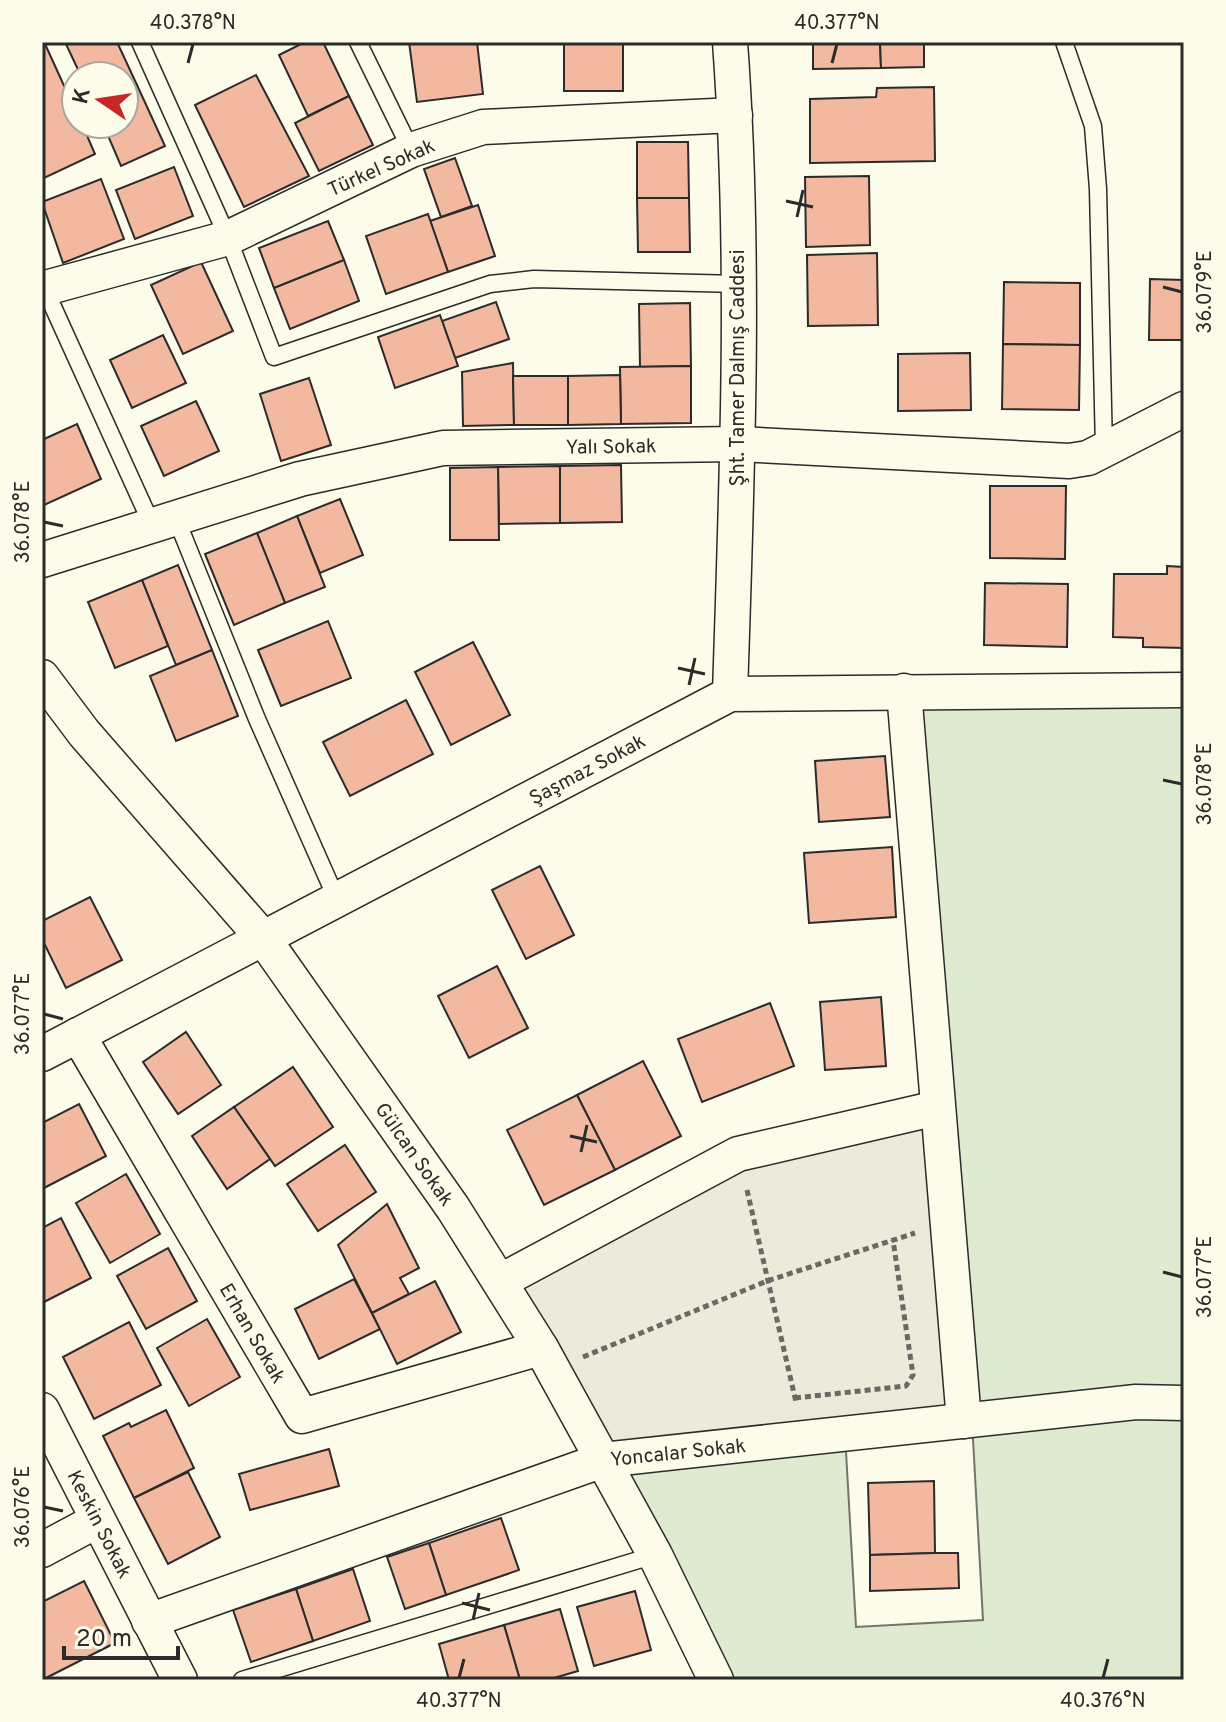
<svg xmlns="http://www.w3.org/2000/svg" width="1226" height="1722" viewBox="0 0 1226 1722" font-family="Overpass,sans-serif">
<style>
.green{fill:#deebd1;stroke:#74746e;stroke-width:2}
.parking{fill:#eceadb;stroke:#74746e;stroke-width:2}
.building{fill:#f2b8a0;stroke:#2b2b2b;stroke-width:2}
.lines{fill:none;stroke-linecap:round;stroke-linejoin:round}
.service-casing{stroke:#2b2b2b;stroke-width:19}
.minor-casing{stroke:#2b2b2b;stroke-width:37}
.path{stroke:#6a6964;stroke-width:5;stroke-dasharray:6 4;stroke-linecap:butt}
.service{stroke:#fdfbea;stroke-width:16}
.minor{stroke:#fdfbea;stroke-width:34}
.ticks{fill:none;stroke:#2b2b2b;stroke-width:3}
.labels{text-anchor:middle;stroke-width:6;stroke-linejoin:round;paint-order:stroke}
.street-label{font-size:20px;fill:#2b2b2b;stroke:#fdfbea}
.neatline{fill:none;stroke:#2b2b2b;stroke-width:3}
.ticks-label{font-size:20px;text-anchor:middle;fill:#2b2b2b}
</style>
<rect width="100%" height="100%" fill="#fdfbea"/>
<path class="green" d="M1184,690v990h-468l-113,-220 242,-26 11,193 127,-7 -11,-199 -68,-730z"/>
<path class="parking" d="M937,1108l27,313 -361,39 -102,-179 237,-127z"/>
<g class="building">
<path d="M65,42h52l20,43 -13,5v-14h-43z"/>
<path d="M305,42h18l26,54 -41,20 -29,-61z"/>
<path d="M409,42h68l6,52 -66,8z"/>
<rect x="564" y="42" width="59" height="49"/>
<path d="M813,42h67l1,26 -68,1z"/>
<path d="M880,42h44v25l-43,1z"/>
<path d="M45,44l31,68v12h6l13,30 -53,25v-134z"/>
<path d="M256,75l53,101 -65,31 -49,-102z"/>
<path d="M137,85l28,61 -44,20 -18,-42h21v-34z"/>
<path d="M934,87l1,74 -125,2v-64l66,-2 1,-9z"/>
<path d="M349,96l24,49 -54,26 -24,-48z"/>
<path d="M637,142h51l1,56h-52z"/>
<path d="M455,158l17,48 -31,11 -17,-48z"/>
<path d="M174,167l19,49 -58,23 -19,-49z"/>
<path d="M869,176l1,69 -64,2 -1,-70z"/>
<path d="M101,179l23,60 -61,24 -21,-61z"/>
<path d="M637,198h52l1,54h-52z"/>
<path d="M478,205l17,51 -47,16 -18,-51z"/>
<path d="M428,214l20,58 -62,22 -20,-58z"/>
<path d="M328,221l16,39 -70,28 -15,-40z"/>
<path d="M877,253l1,72 -70,1 -1,-71z"/>
<path d="M344,260l15,41 -69,28 -16,-41z"/>
<path d="M201,262l32,69 -50,23 -32,-69z"/>
<path d="M1150,279l34,1v60h-35z"/>
<path d="M1004,282l76,1v62l-77,-1z"/>
<path d="M496,302l13,37 -54,19 -13,-37z"/>
<path d="M690,303l1,63 -51,1 -1,-63z"/>
<path d="M440,315l18,51 -63,22 -17,-51z"/>
<path d="M163,335l23,48 -54,25 -22,-48z"/>
<path d="M1003,344l77,1 -1,65 -77,-1z"/>
<path d="M970,353l1,57 -73,1v-57z"/>
<path d="M513,363l1,62 -51,1 -1,-54z"/>
<path d="M691,366v57l-70,1 -1,-57z"/>
<path d="M620,375l1,49 -53,1v-49z"/>
<path d="M513,376h55v49h-54z"/>
<path d="M309,378l22,67 -50,16 -21,-67z"/>
<path d="M196,401l23,50 -55,25 -23,-50z"/>
<path d="M77,424l24,55 -59,27v-66z"/>
<path d="M621,465l1,57 -62,1v-57z"/>
<path d="M560,466v57l-61,1 -1,-57z"/>
<path d="M498,467l1,73h-49v-72z"/>
<path d="M990,486h76l-1,73 -75,-1z"/>
<path d="M340,499l23,56 -43,18 -23,-57z"/>
<path d="M297,516l28,71 -40,16 -28,-70z"/>
<path d="M257,533l28,70 -51,22 -29,-71z"/>
<path d="M178,565l34,85 -36,15 -34,-85z"/>
<path d="M1167,566l17,1v81l-41,-1v-9l-30,-1 1,-63h53z"/>
<path d="M142,580l26,66 -53,22 -27,-66z"/>
<path d="M985,583l83,1 -1,63 -83,-2z"/>
<path d="M328,621l23,57 -70,28 -23,-56z"/>
<path d="M473,642l37,73 -59,30 -36,-73z"/>
<path d="M212,650l26,66 -62,25 -26,-65z"/>
<path d="M406,700l27,54 -83,42 -27,-54z"/>
<path d="M885,756l5,61 -71,5 -4,-61z"/>
<path d="M892,847l4,70 -87,6 -5,-70z"/>
<path d="M540,866l34,69 -48,24 -34,-69z"/>
<path d="M90,897l32,63 -56,28 -24,-49v-18z"/>
<path d="M497,966l31,62 -59,30 -31,-62z"/>
<path d="M881,997l5,69 -61,4 -5,-68z"/>
<path d="M770,1003l24,63 -92,36 -24,-63z"/>
<path d="M186,1032l35,53 -43,29 -35,-52z"/>
<path d="M643,1061l38,75 -66,34 -38,-75z"/>
<path d="M293,1067l40,60 -58,39 -41,-59z"/>
<path d="M577,1095l38,75 -71,35 -37,-75z"/>
<path d="M79,1104l27,52 -64,33v-66z"/>
<path d="M234,1107l36,52 -43,30 -35,-53z"/>
<path d="M345,1145l31,47 -58,39 -31,-47z"/>
<path d="M126,1174l34,60 -50,29 -34,-60z"/>
<path d="M387,1204l32,64 -19,10 9,16 -37,19 -34,-68z"/>
<path d="M61,1218l30,60 -49,25v-75z"/>
<path d="M168,1248l29,53 -51,28 -29,-53z"/>
<path d="M354,1279l26,50 -61,30 -24,-50z"/>
<path d="M435,1281l26,51 -64,32 -25,-51z"/>
<path d="M207,1319l33,58 -51,29 -32,-58z"/>
<path d="M129,1322l32,63 -67,34 -31,-62z"/>
<path d="M166,1410l28,58 -60,30 -31,-62 26,-13 2,4z"/>
<path d="M329,1449l10,37 -89,24 -11,-36z"/>
<path d="M188,1472l32,65 -52,27 -34,-66z"/>
<path d="M934,1481l1,72 -65,2 -2,-72z"/>
<path d="M501,1518l18,52 -73,25 -17,-52z"/>
<path d="M429,1543l17,52 -41,14 -18,-52z"/>
<path d="M935,1553h23l1,35 -89,3v-36z"/>
<path d="M353,1569l17,52 -57,20 -17,-52z"/>
<path d="M84,1581l31,62 -73,37v-78z"/>
<path d="M296,1589l17,52 -62,21 -18,-52z"/>
<path d="M635,1591l16,59 -57,16 -17,-59z"/>
<path d="M560,1609l18,62 -31,9h-27l-16,-55z"/>
<path d="M504,1625l16,55h-71l-10,-36z"/>
</g>
<g class="lines">
<g class="service-casing">
<g id="service">
<path d="M140,42l88,196 46,119 216,-73 44,-5 205,5"/>
<path d="M358,42l53,108"/>
<path d="M1064,42l29,84 5,63 6,260"/>
<path d="M44,287l108,238"/>
<path d="M176,518l81,201 80,181"/>
<path d="M242,1680l413,-125"/>
</g>
</g>
<g class="minor-casing">
<g id="minor">
<path d="M730,42c16,217 7,435 0,652"/>
<path d="M42,289l186,-51 183,-88 72,-23 252,-12"/>
<path d="M42,560l258,-81 143,-31 295,-4 331,17 19,-3 96,-49"/>
<path d="M42,677l42,56 179,205 190,270 88,140 114,207 61,125"/>
<path d="M904,691l60,730"/>
<path d="M78,1035l224,381 239,-68"/>
<path d="M42,1054l688,-360 454,-4"/>
<path d="M501,1281l237,-127 199,-46"/>
<path d="M42,1410l138,270"/>
<path d="M42,1550l56,-30"/>
<path d="M149,1621l454,-161 533,-58 48,1"/>
</g>
</g>
<g class="path">
<path d="M747,1190l49,212"/>
<path d="M583,1357l184,-76 148,-48"/>
<path d="M795,1398l111,-12 7,-11 -20,-135"/>
</g>
<use href="#service" class="service"/>
<use href="#minor" class="minor"/>
</g>
<path class="ticks" d="M188,63l5,-19M832,63l5,-19M786,201l27,6M797,217l6,-27M1163,287l19,5M44,522l19,4M678,668l27,6M689,685l6,-27M1163,780l19,4M44,1014l19,5M570,1136l27,6M581,1152l6,-27M1163,1272l19,5M44,1507l19,4M462,1603l28,7M473,1620l6,-27M459,1678l5,-19M1103,1678l5,-19"/>
<g class="labels">
<g class="street-label">
<text transform="translate(381 167) rotate(-24)" y="7">Türkel Sokak</text>
<text transform="translate(737 368) rotate(-90)" y="7">Şht. Tamer Dalmış Caddesi</text>
<text transform="translate(611 446) rotate(-1)" y="7">Yalı Sokak</text>
<text transform="translate(587 769) rotate(-28)" y="7">Şaşmaz Sokak</text>
<text transform="translate(415 1154) rotate(55)" y="7">Gülcan Sokak</text>
<text transform="translate(253 1333) rotate(60)" y="7">Erhan Sokak</text>
<text transform="translate(678 1452) rotate(-6)" y="7">Yoncalar Sokak</text>
<text transform="translate(100 1524) rotate(63)" y="7">Keskin Sokak</text>
</g>
</g>
<rect width="1226" height="1722" fill="none" stroke="#fdfbea" stroke-width="88"/>
<g transform="translate(100 100) rotate(283)"><circle r="38" fill="#fdfbea" stroke="#a9a89e" stroke-width="2"/>
<path d="M0-6L14 30L0 20L-14 30Z" fill="#c62828"/>
<text y="-12" font-size="22" font-weight="bold" text-anchor="middle" fill="#2b2b2b">K</text>
</g>
<path d="M64 1646v12h114v-12" fill="none" stroke="#2b2b2b" stroke-width="4"/>
<text x="76" y="1646" font-size="24" fill="#2b2b2b" stroke="#fdfbea" stroke-width="6" paint-order="stroke">20 m</text>
<rect x="44" y="44" width="1138" height="1634" class="neatline"/>
<g class="ticks-label">
<text x="193" y="29">40.378°N</text>
<text x="837" y="29">40.377°N</text>
<text transform="translate(1204 292) rotate(-90)" y="7">36.079°E</text>
<text transform="translate(22 522) rotate(-90)" y="7">36.078°E</text>
<text transform="translate(1204 784) rotate(-90)" y="7">36.078°E</text>
<text transform="translate(22 1014) rotate(-90)" y="7">36.077°E</text>
<text transform="translate(1204 1277) rotate(-90)" y="7">36.077°E</text>
<text transform="translate(22 1507) rotate(-90)" y="7">36.076°E</text>
<text x="459" y="1707">40.377°N</text>
<text x="1103" y="1707">40.376°N</text>
</g>
</svg>
